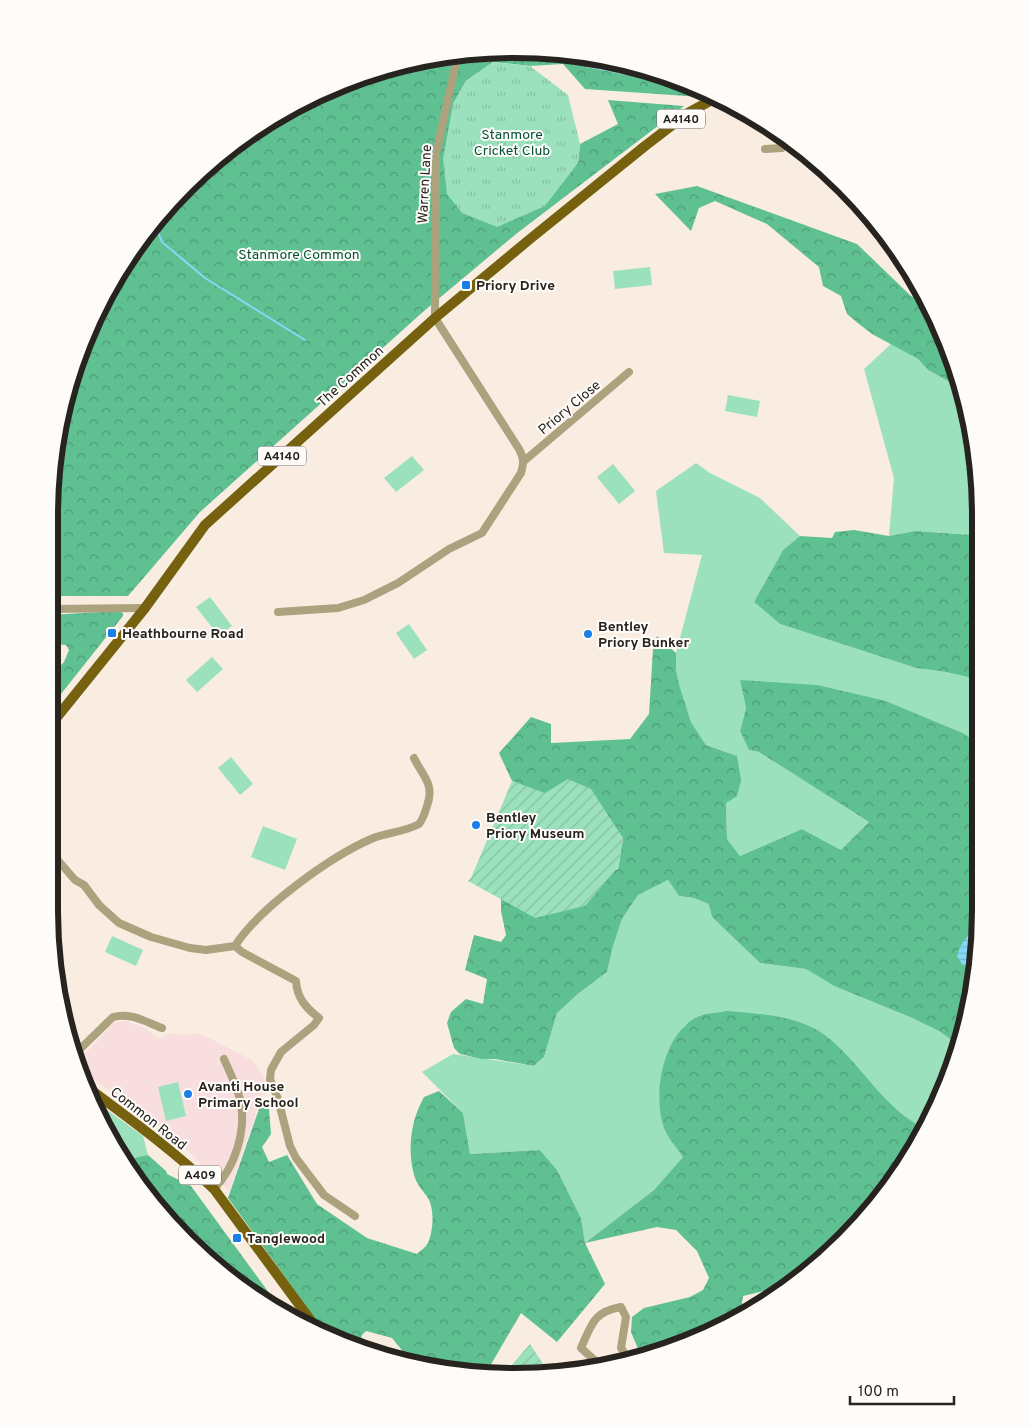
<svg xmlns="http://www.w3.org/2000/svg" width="1030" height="1426" viewBox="0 0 1030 1426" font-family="Overpass,sans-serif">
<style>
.education{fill:#f9dedf}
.grass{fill:#9be1bd}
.forest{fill:url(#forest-crowns)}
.park{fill:url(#park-tufts)}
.garden{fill:url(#garden-furrows)}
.water{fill:url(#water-rules)}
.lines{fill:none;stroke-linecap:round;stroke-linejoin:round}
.stream{stroke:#85d9f6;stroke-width:2}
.minor{stroke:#aca27e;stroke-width:8}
.major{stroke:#75610e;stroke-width:10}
.poi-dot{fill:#197ee7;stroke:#fefcf9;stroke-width:2}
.labels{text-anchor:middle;stroke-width:4;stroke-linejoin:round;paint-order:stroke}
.shield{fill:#fefcf9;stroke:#686460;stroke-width:1}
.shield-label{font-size:12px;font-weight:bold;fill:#27231f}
.park-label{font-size:14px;fill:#035437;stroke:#fefcf9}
.street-label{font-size:14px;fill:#27231f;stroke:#fefcf9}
.poi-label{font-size:14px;font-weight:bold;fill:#27231f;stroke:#fefcf9;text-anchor:start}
.rim{fill:none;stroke:#27231f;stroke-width:6}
</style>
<defs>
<pattern id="forest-crowns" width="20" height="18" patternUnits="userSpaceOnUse" patternTransform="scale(1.25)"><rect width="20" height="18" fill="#5fc092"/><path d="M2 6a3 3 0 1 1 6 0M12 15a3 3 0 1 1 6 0" fill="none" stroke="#4e9c77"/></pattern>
<pattern id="park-tufts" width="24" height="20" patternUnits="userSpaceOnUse" patternTransform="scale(1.25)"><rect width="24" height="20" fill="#9be1bd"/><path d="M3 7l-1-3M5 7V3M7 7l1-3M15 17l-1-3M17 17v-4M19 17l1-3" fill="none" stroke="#86c1a2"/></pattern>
<pattern id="garden-furrows" width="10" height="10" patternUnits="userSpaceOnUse" patternTransform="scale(1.25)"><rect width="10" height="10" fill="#9be1bd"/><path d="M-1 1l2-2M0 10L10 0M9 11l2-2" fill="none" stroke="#86c1a2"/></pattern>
<pattern id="water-rules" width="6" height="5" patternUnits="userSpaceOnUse" patternTransform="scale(1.25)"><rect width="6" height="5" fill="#85d9f6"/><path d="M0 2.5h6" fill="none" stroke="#73bad2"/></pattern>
</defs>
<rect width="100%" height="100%" fill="#f9ede1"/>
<path class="education" d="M125,1021l22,8 10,9h4l8,-5 15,2 15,-2 53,27 15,22 -38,109 -53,-52 -94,-68 -5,-11 17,-15 18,-21 4,-2z"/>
<g class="grass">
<path d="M650,267l2,18 -37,4 -2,-18z"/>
<path d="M891,344l27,15 10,11 29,16 20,68 1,83 -5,-2 -58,-4 -26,5 5,-58 -30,-109z"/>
<path d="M728,395l32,6 -3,16 -32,-6z"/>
<path d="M412,456l12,14 -28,22 -12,-14z"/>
<path d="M696,463l14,10 50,25 40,38 -17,14 -29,52 26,22 136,44 30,4 30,7 3,3v62l-16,-11 -77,-32 -146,-21 6,28 -6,23 9,19 10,2 110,70 -28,28 -39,-21 -62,27 -13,-17 -1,-36 11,-47 -31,-11 -15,-23 -12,-38 -3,-14v-17l26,-98 -38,-2 -8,-62z"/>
<path d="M613,464l22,27 -16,13 -22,-27z"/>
<path d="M210,597l22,29 -13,10 -23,-29z"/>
<path d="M409,624l18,26 -13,9 -18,-26z"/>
<path d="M212,657l11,12 -26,23 -11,-12z"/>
<path d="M231,757l22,27 -13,11 -22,-27z"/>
<path d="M263,826l34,13 -12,31 -34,-13z"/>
<path d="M668,880l11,16 15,2 15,6 3,13 48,46 46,6 28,17 76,31 29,14 21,15 -27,71 -7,12c-46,-21 -69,-72 -110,-99l-116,-15 -16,11 -16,25 -3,79 18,27 -29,33 -69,53 -4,-25 -24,-48 -17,-20 -70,4 -7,-41 -41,-41 31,-18 82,12 9,-9 13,-44 22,-20 28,-21 6,-26 9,-27 16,-24z"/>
<path d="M112,936l31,14 -7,16 -31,-14z"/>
<path d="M178,1082l8,34 -20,5 -8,-34z"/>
<path d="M96,1102l47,34 5,19 -25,5z"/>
</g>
<g class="forest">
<path d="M546,50l29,5 12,12 65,13 30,2 28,11 -9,4 -116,-8 -22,-25 -33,2 -37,-4 -27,19 -13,23 125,59 2,-19 38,-20 -10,-24 76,6 -168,128 -92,77 -224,201 -72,84h-79v-81l9,-91 53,-142 97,-118 74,-53 83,-38 89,-20z"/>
<path d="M697,186l160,58 54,52 18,6 4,7 24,77 -29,-16 -10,-11 -46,-25 -13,-10 -12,-10 -6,-18 -18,-10 -4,-19 -52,-43 -52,-23 -16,7 -8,23 -36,-37z"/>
<path d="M976,449l1,29h-4l-7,-8z"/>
<path d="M854,530l35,6 26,-5 58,4 5,2 1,145 -3,-3 -30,-7 -30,-4 -136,-44 -26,-22 29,-52 17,-14 32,2 3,-6z"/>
<path d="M118,611l5,2v3l-74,93v-32l15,-15 5,-12 -3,-5 -12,-1 -5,1v-30z"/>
<path d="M657,636l19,17v17l3,14 12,38 15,23 31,11 4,24 -4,16 -11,7 1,36 13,17 62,-27 39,21 28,-28 -110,-70 -10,-2 -9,-19 6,-23 -6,-28 77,5 69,16 77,32 16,11 1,182 -7,4 -11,34 14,2 -11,65 -5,15 -21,-15 -29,-14 -76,-31 -28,-17 -46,-6 -48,-46 -3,-13 -15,-6 -15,-2 -11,-16 -30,15 -16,24 -9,27 -6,26 -28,21 -22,20 -13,44 -10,9 -39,-7h-13l-22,-5 -6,-6 -7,-25 4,-11 15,-13 17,5 4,-25 -22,-9 9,-35 27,7 5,-7 -5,-24v-17l117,-25 5,-31 -67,-42 -14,-3 -30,-12 -13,-28 32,-36 20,7v19l79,-4 19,-25 4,-65z"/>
<path d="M726,1011c35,3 77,4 105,29 33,28 54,70 95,89l-41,66 -63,67 -36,24 -43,10 -3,20 -19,13 -77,24 -6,-4 -7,-17 1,-15 12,-9 46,-11 13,-7 6,-12 -12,-27 -21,-21 -19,-3 -72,16 20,41 -48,58 -36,-29 -35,60h-32l-44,-13 -18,-22 -26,-7 -4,4 -3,10 -32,-10 -99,-137 32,-92 9,3 2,25 -9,13 7,15 18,-7 30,49 50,34 50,16c3,-3 9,-7 11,-11 5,-12 7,-33 0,-45 -5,-7 -12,-15 -14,-23 -7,-26 -3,-55 10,-78l15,-6 24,22 7,41 70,-4 17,20 24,48 4,25 69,-53 29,-33c-6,-9 -15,-19 -19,-29 -12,-34 -1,-96 35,-112 8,-3 18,-3 27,-5z"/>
<path d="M148,1155l18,16 1,3 24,12 92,126 -75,-50 -81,-92 -4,-10z"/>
</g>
<path class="park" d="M493,62l37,4 38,29 12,49 -2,19 -33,43 -48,21 -35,-14 -15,-19 -4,-35 10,-55 13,-23z"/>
<g class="garden">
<path d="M568,779l23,10 32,49 -4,28 -34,40 -50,12 -67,-37 3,-3 41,-97 33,12z"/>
<path d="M530,1344l19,29h-44z"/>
</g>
<g class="water">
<path d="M575,55l61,10 46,17 -30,-2 -65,-13z"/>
<path d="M980,926v15l-4,25 -14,-2 -5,-8c3,-13 12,-24 23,-30z"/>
</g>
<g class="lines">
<path class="stream" d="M156,227l6,15 43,36 100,62"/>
<g class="minor">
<path d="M765,149l17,-1 8,-9"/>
<path d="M524,461l105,-89"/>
<path d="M49,609l96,-1"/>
<path d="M278,612l60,-4 26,-8 34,-17 51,-34 33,-16 39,-60c3,-10 3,-15 -2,-24l-84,-131 1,-164 22,-101"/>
<path d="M49,850l26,30 9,5 15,20 20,18 32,14 39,11 16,2 29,-4c24,-38 95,-89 136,-107 14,-6 37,-8 48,-15 4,-5 6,-11 8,-18 8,-22 -4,-29 -13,-48"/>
<path d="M235,946l7,6 54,29c1,17 10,27 23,37l-5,7 -33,27 -10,18 -1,9 8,20 12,47 6,12 28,37 31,21"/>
<path d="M75,1054l38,-37c17,-5 33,5 49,11"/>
<path d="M214,1189c21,-22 32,-57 27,-86 -3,-15 -11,-30 -17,-44"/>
<path d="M601,1366l-20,-18c11,-24 12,-36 40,-41l5,10 -5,31 7,10"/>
</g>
<g class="major">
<path d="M49,727l96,-119 60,-83 230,-207 95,-79 115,-93 43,-33 31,-17"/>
<path d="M91,1090c42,31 85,63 123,99l106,144"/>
</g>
</g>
<g class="poi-dot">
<rect x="461" y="280" width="10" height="10" rx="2.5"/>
<rect x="107" y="628" width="10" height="10" rx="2.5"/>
<circle cx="588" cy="634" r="5"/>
<circle cx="476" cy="825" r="5"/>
<circle cx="188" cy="1094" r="5"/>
<rect x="232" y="1233" width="10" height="10" rx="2.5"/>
</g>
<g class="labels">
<g class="shield">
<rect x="657" y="109.5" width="48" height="19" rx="4"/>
<rect x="258" y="446.5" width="48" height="19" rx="4"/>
<rect x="179" y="1165.5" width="42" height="19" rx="4"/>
</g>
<g class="shield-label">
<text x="681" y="123">A4140</text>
<text x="282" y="460">A4140</text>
<text x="200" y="1179">A409</text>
</g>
<g class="park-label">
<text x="512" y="139">Stanmore<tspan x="512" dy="16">Cricket Club</tspan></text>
<text x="299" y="259">Stanmore Common</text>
</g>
<g class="street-label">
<text transform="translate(424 184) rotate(-87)" y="5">Warren Lane</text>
<text transform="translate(350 376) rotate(-42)" y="5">The Common</text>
<text transform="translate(569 407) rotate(-40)" y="5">Priory Close</text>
<text transform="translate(149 1118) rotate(38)" y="5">Common Road</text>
</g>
<g class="poi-label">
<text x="476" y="290">Priory Drive</text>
<text x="598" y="631">Bentley<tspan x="598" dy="16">Priory Bunker</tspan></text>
<text x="122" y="638">Heathbourne Road</text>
<text x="486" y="822">Bentley<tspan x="486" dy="16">Priory Museum</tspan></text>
<text x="198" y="1091">Avanti House<tspan x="198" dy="16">Primary School</tspan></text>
<text x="247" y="1243">Tanglewood</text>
</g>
</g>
<path d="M0 0H1030V1426H0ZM515 58H515A457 457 0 0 1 972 515V911A457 457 0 0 1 515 1368H515A457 457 0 0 1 58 911V515A457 457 0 0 1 515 58Z" fill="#fefcf9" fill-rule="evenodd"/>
<path class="rim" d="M515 58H515A457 457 0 0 1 972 515V911A457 457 0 0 1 515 1368H515A457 457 0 0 1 58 911V515A457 457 0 0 1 515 58Z"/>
<path d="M850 1396v8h104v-8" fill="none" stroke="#27231f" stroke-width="2.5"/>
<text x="858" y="1396" font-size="15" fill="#27231f" stroke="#fefcf9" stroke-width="4" paint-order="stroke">100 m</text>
</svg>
